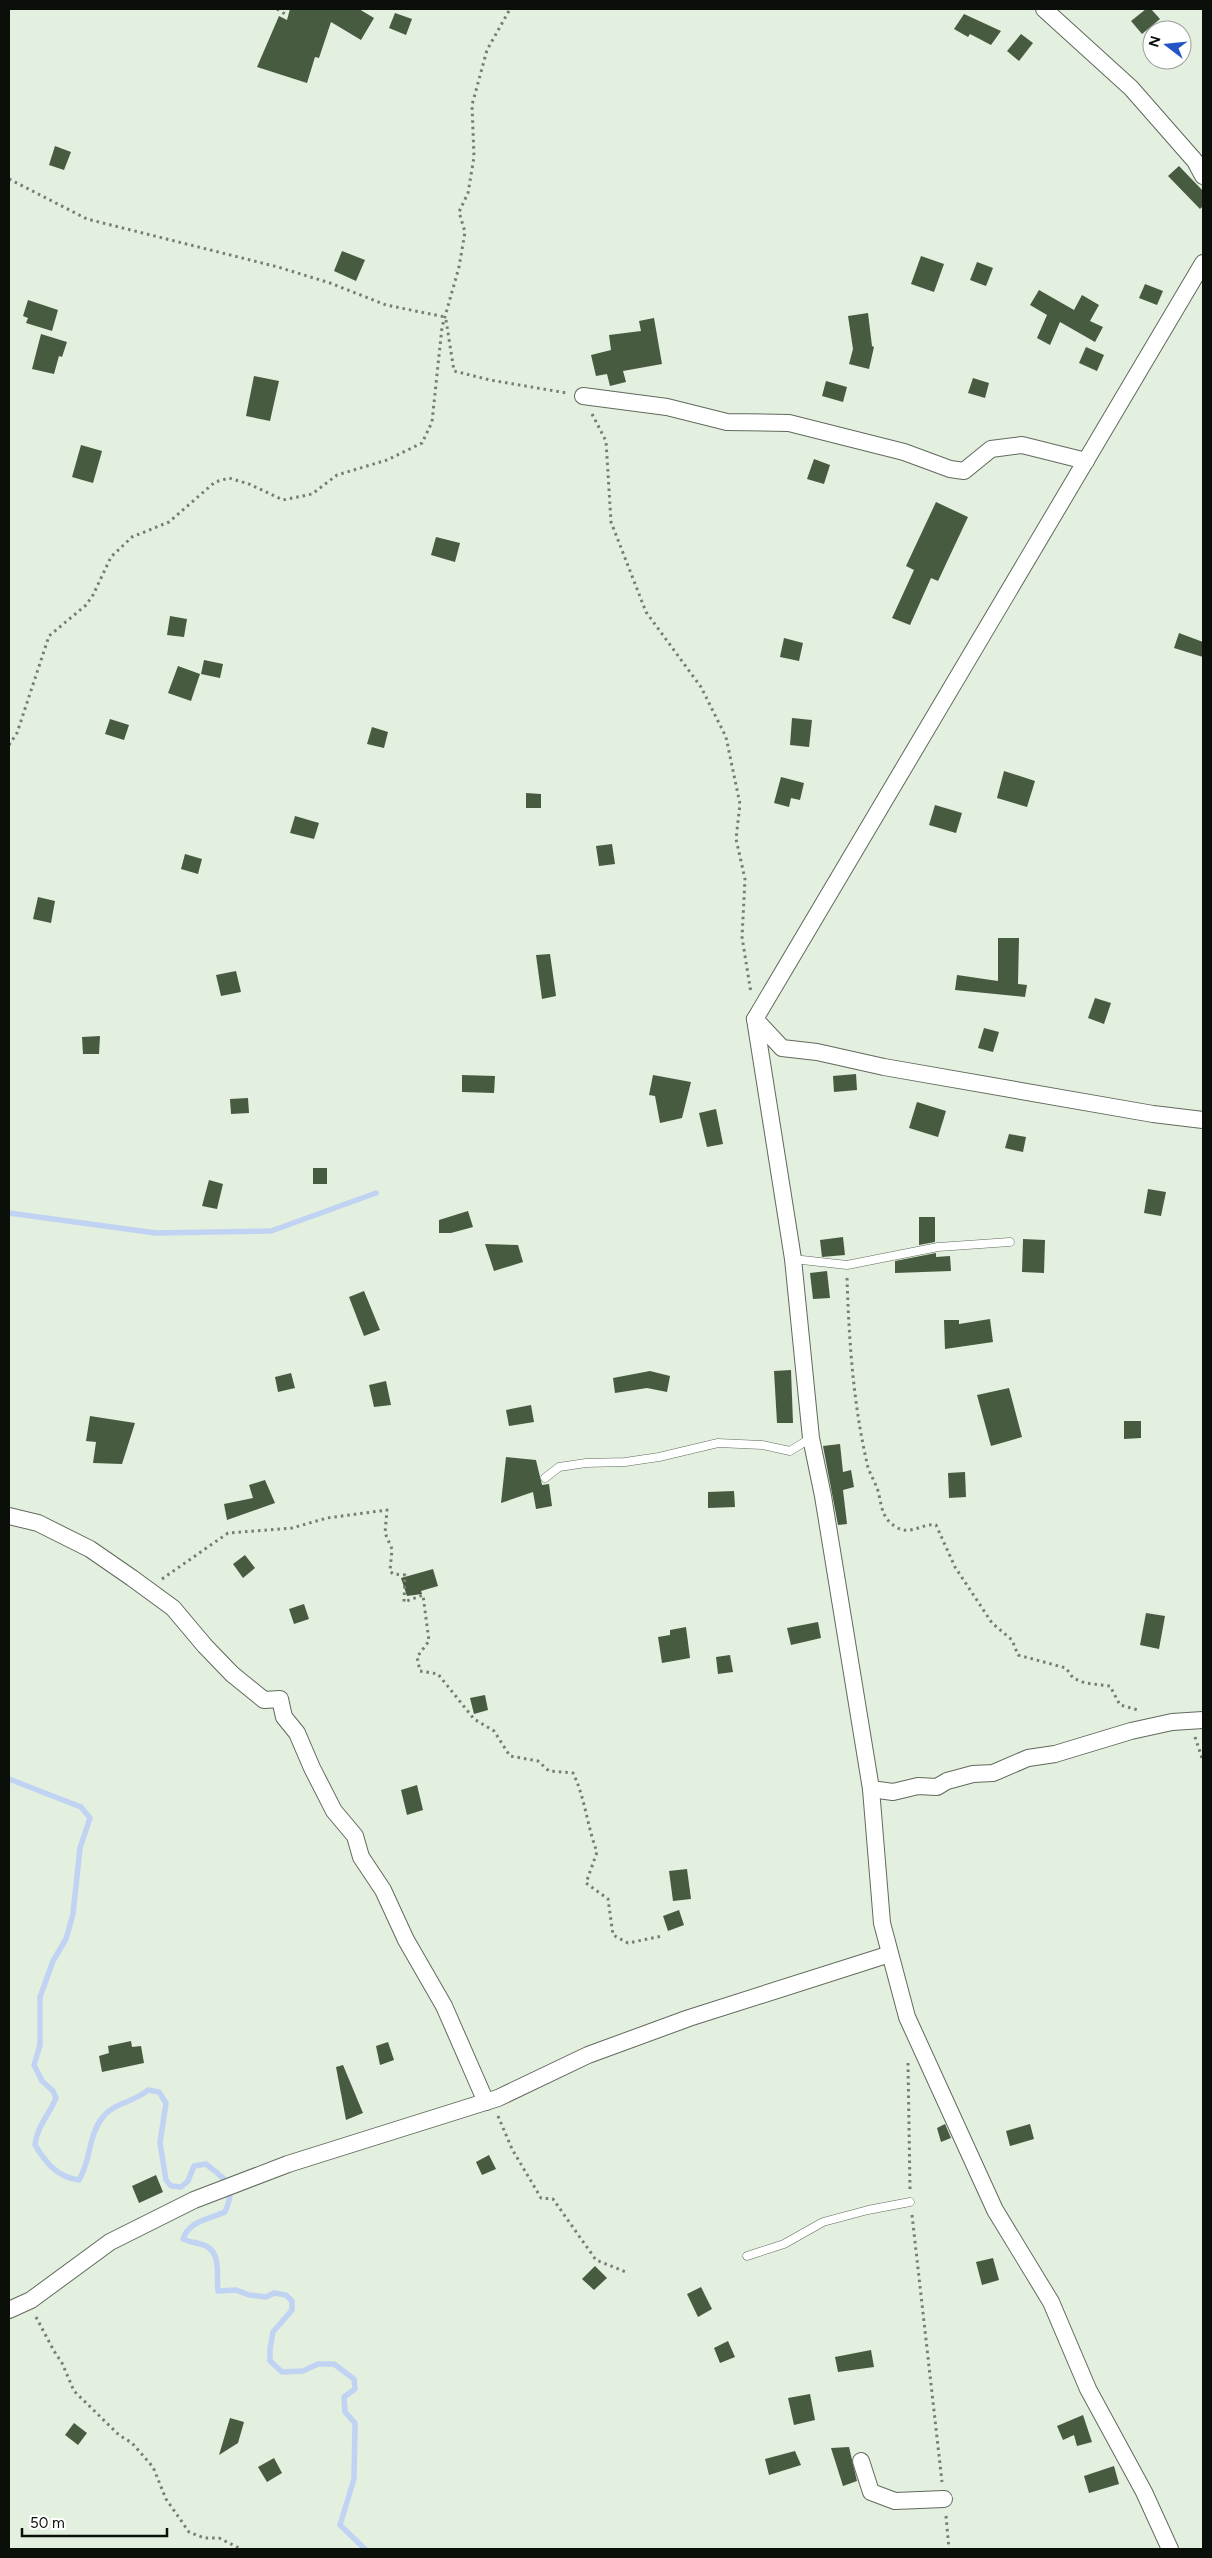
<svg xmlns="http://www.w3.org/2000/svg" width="1212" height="2558" viewBox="0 0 1212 2558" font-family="Figtree,sans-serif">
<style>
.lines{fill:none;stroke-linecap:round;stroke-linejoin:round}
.stream{stroke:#c1d3f3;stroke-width:5.5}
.building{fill:#475b40}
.service-casing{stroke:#606a5c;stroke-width:9}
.minor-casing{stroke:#606a5c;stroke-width:18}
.path{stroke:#767e73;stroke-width:3;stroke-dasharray:2.5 4;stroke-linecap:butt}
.service{stroke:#fff;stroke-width:8}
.minor{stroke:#fff;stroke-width:16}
</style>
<rect width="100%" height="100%" fill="#e3efdf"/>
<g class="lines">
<g class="stream">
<path d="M9,1213l147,20 115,-2 105,-38"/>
<path d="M9,1779l72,28 9,11 -10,30 -7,66 -7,25 -13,22 -13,36v48l-6,20 8,16 11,10 3,7c-7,17 -19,28 -21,47 11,18 22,32 44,35 12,-19 9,-44 23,-62 12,-16 31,-15 46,-28l11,2 7,11 -6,40 6,37 5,6 10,1 7,-6 6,-15 12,-2c21,17 31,20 19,48 -16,7 -36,9 -42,27 7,3 16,4 23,7 16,8 10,31 12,45l18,-1 13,5 17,2 8,-4 12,2 6,6v9l-19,22 -3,17v12l12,11 21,-1 15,-7h16l20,15 1,10 -11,8 1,15 10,11 -1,56 -14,46 25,24"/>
</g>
</g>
<g class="building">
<path d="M290,9h69l15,9 -13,22 -30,-18 -12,36 -4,-1 -8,26 -50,-16 22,-51 8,4z"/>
<path d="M1146,9h5l9,10 -18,15 -11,-13z"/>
<path d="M395,13l17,6 -6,16 -17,-7z"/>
<path d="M964,14l37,17 -10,14 -21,-11 -2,3 -14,-8z"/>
<path d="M1021,34l12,9 -14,18 -12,-10z"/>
<path d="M55,146l16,6 -7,18 -15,-5z"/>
<path d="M1179,166l24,25v15l-3,3 -32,-33z"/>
<path d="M342,251l23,9 -9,21 -22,-10z"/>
<path d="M921,256l23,8 -10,28 -23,-8z"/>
<path d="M977,262l16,6 -7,18 -16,-6z"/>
<path d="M1145,284l18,7 -6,14 -18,-7z"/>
<path d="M1039,290l35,20 8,-15 17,10 -9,16 13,6 -8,15 -35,-20 -10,23 -13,-7 10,-23 -17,-10z"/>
<path d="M28,300l30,10 -6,21 -26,-8 2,-5 -5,-2z"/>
<path d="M868,313l4,33 2,1 -5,22 -20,-5 4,-15 -5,-33z"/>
<path d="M654,318l8,46 -39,7 3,11 -16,4 -3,-12 -11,2 -5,-21 20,-5 -2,-15 32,-4 -2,-10z"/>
<path d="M41,334l26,8 -5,15 -3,-1 -5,18 -22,-5z"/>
<path d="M1086,347l18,8 -7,16 -18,-8z"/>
<path d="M254,376l25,5 -9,40 -24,-5z"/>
<path d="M973,378l16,5 -4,15 -17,-5z"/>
<path d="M826,381l21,6 -4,15 -21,-6z"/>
<path d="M81,445l21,6 -9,32 -21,-6z"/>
<path d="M814,459l16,6 -6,19 -17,-5z"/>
<path d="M936,502l32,15 -30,64 -7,-3 -21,47 -18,-7 22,-48 -8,-4z"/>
<path d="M436,537l24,6 -5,19 -24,-7z"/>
<path d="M170,616l17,3 -3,18 -17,-2z"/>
<path d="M1179,633l24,9v15l-29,-9z"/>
<path d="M784,638l19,5 -4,18 -19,-4z"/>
<path d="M204,660l19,4 -3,14 -19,-4z"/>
<path d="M178,666l22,8 -9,27 -23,-8z"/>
<path d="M792,718l20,2 -3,27 -19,-2z"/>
<path d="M110,719l19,6 -5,15 -19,-6z"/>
<path d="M372,727l16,5 -4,16 -17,-4z"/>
<path d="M1004,771l31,10 -8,26 -30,-9z"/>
<path d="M781,777l23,6 -4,17 -9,-2 -2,9 -15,-4z"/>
<path d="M526,793l15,1v14h-15z"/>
<path d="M935,805l27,8 -6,20 -27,-8z"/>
<path d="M295,816l24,7 -5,16 -24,-6z"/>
<path d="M612,844l3,20 -16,2 -3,-20z"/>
<path d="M185,854l17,5 -4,15 -17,-5z"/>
<path d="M38,897l17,4 -4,22 -18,-4z"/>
<path d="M998,938h21l-1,46 9,1 -2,12 -70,-7 2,-15 41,6z"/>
<path d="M550,954l6,42 -14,3 -6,-44z"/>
<path d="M236,971l5,21 -20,4 -5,-21z"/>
<path d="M1095,998l16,5 -7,21 -16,-6z"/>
<path d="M984,1028l15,4 -6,20 -15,-4z"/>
<path d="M100,1036l-1,18h-16l-1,-17z"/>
<path d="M856,1074l1,16 -23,2 -1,-16z"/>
<path d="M462,1075l33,1 -1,17 -32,-1z"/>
<path d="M653,1075l38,7 -9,36 -22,5 -5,-27 -6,-1z"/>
<path d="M248,1098l1,15 -18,1 -1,-15z"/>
<path d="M917,1102l29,9 -8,26 -29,-9z"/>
<path d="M716,1109l7,35 -16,3 -8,-34z"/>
<path d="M1009,1134l17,3 -3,15 -18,-4z"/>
<rect x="313" y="1168" width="14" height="16"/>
<path d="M209,1180l14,4 -6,25 -15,-3z"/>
<path d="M1148,1189l18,3 -5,24 -17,-3z"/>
<path d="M468,1211l5,16 -22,6h-12v-13z"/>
<path d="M919,1217h16v25l-16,3z"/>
<path d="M843,1237l2,18 -23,2 -2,-17z"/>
<path d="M1023,1239l22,1 -1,33 -22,-1z"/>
<path d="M485,1244l33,1 5,17 -29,9z"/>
<path d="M936,1253v4l14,-1 1,15 -56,2v-12z"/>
<path d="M827,1271l3,27 -17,1 -3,-26z"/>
<path d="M364,1291l16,39 -16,6 -15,-39z"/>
<path d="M990,1319l3,23 -48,7 -1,-29h15v4z"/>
<path d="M791,1370l2,53h-16l-3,-52z"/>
<path d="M650,1371l20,5 -3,16 -20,-4 -32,5 -2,-15z"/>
<path d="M291,1373l4,15 -17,4 -3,-15z"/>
<path d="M386,1381l5,24 -17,2 -5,-22z"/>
<path d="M1009,1388l13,49 -31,9 -14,-51z"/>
<path d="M531,1405l3,17 -25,4 -3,-16z"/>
<path d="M90,1416l45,7 -13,41 -29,-1 3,-21 -10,-1z"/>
<path d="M1124,1421h17v17l-17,1z"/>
<path d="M840,1444l3,28 8,-2 3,17 -11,3 4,34 -9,1 -15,-79z"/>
<path d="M506,1457l30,3 6,25 7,-1 3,22 -16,3 -3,-17 -32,11z"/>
<path d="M965,1472l1,25 -17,1 -1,-25z"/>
<path d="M265,1480l10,23 -48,17 -3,-16 29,-6 -4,-13z"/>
<path d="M734,1491l1,16 -27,1v-16z"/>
<path d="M245,1555l10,13 -12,10 -10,-14z"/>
<path d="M433,1569l5,17 -17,5 1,3 -15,2 -6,-18z"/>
<path d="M304,1604l5,15 -15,5 -5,-15z"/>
<path d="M1146,1613l19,3 -6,33 -19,-4z"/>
<path d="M818,1622l3,16 -30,7 -4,-17z"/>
<path d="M686,1627l4,31 -28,5 -4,-26 12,-2v-5z"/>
<path d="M730,1655l3,17 -15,2 -2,-17z"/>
<path d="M485,1695l3,15 -14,4 -4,-16z"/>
<path d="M417,1785l6,25 -16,5 -6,-25z"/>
<path d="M687,1869l4,30 -18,2 -4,-30z"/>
<path d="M679,1910l5,15 -16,6 -5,-15z"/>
<path d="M131,2041l1,6 9,-1 3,17 -42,9 -3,-16 10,-3 -1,-7z"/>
<path d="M388,2042l6,18 -14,5 -4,-19z"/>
<path d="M343,2065l20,48 -17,7 -10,-53z"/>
<path d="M945,2124l6,14 -10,4 -4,-14z"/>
<path d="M1030,2124l4,15 -24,7 -4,-15z"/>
<path d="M489,2155l7,14 -14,6 -6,-13z"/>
<path d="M156,2175l7,17 -24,11 -7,-17z"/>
<path d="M993,2258l6,22 -17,5 -6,-23z"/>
<path d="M595,2266l12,12 -13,12 -12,-11z"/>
<path d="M701,2287l11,22 -14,8 -11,-23z"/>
<path d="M728,2341l7,16 -15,6 -6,-15z"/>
<path d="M871,2350l3,17 -36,5 -3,-15z"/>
<path d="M810,2394l5,26 -21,5 -6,-27z"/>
<path d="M1083,2415l9,27 -15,4 -3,-11 -11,5 -6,-14z"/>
<path d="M230,2418l14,4 -6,21 -19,12z"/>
<path d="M74,2423l13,10 -9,12 -13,-10z"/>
<path d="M849,2447l8,34 -14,5 -12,-38z"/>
<path d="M795,2451l6,14 -32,10 -4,-16z"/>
<path d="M274,2458l8,15 -15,9 -9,-15z"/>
<path d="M1114,2466l5,18 -30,9 -5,-17z"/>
</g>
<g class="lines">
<g class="service-casing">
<g id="service">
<path d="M793,1259l54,6 91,-18 72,-5"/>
<path d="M545,1478l14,-11 27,-4 39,-1 34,-5 59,-14 44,2 28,6 21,-13"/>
<path d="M747,2256l37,-12 39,-22 45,-12 42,-8"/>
</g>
</g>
<g class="minor-casing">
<g id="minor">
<path d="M1044,9l87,79 64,73 8,15"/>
<path d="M1203,263l-448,756 27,29 35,4 67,15 269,47 50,6"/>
<path d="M583,396l84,11 60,15 62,1 115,29 46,17 14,2 27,-22 31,-4 64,16"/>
<path d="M755,1019l38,240 18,179 12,58 48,293 11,134 25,94 88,193 56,92 37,87 56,103 26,57"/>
<path d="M9,1516l29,7 52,26 42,29 41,30 32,38 27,28 32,26 16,-1 4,18 13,16 15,35 22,43 21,25 6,21 22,33 23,50 38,66 42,96"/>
<path d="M871,1789l22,3 25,-6 19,1 10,-6 26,-7 20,-1 35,-15 27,-4 76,-23 41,-9 31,-2"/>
<path d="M9,2310l22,-10 79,-58 84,-42 94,-36 210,-66 90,-43 101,-37 201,-64"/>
<path d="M861,2461l10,31 24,9 49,-2"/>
</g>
</g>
<g class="path">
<path d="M277,9l8,5"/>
<path d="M9,179l78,40 191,48 52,16 56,22 59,12"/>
<path d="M446,320l8,51 36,9 77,13"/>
<path d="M592,414l14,27 5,81 35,90 55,75 25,50 14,67 -4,35 9,40 -3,58 9,56"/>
<path d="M9,745l8,-12 32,-97 37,-31 7,-10 18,-38 21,-20 37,-15 46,-40 14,-4 20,6 34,16 29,-6 25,-19 50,-15 35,-17 10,-21 10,-95 17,-60 6,-35 -6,-20 9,-19 6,-36 -2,-52 15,-55 23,-41"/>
<path d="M847,1278c2,62 6,124 20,185 2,11 10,21 12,32 3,14 4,24 17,32 14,9 26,-4 40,-2l19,42 37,56 20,17 6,15 48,13 7,10 12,5 25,3 10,19 18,5"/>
<path d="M162,1579l66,-46 64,-5 35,-10 60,-8 -2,23 7,16 -2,22 3,3 12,1 -1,27 19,-7 6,46 -12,16 3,14 18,3 36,45 20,12 16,25 28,5 11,10 24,2c12,24 14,53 24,79l-11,31 22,16 5,36 15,8 34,-7"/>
<path d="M1195,1737l8,24"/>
<path d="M908,2063l2,126"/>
<path d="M498,2116l14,33 29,49 12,1 43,61 30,12"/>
<path d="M912,2215l30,267"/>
<path d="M36,2317l18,34 8,12 12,28 45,44 13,8 21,24 13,32 23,33 15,6h15l22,11"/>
<path d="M946,2516l3,33"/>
</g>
<use href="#service" class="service"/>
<use href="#minor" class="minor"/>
</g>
<rect width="1212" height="2558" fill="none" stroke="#0b0f0a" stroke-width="20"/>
<g transform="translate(1167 45) rotate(286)"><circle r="24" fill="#ffffff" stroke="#9d9f9d"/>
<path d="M0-4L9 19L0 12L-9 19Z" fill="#2356c4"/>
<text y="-8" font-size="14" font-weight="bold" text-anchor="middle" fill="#0b0f0a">N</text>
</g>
<path d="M22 2528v8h145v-8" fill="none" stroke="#0b0f0a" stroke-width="2.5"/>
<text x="30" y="2528" font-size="15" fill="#0b0f0a" stroke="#ffffff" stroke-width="4" paint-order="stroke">50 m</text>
</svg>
